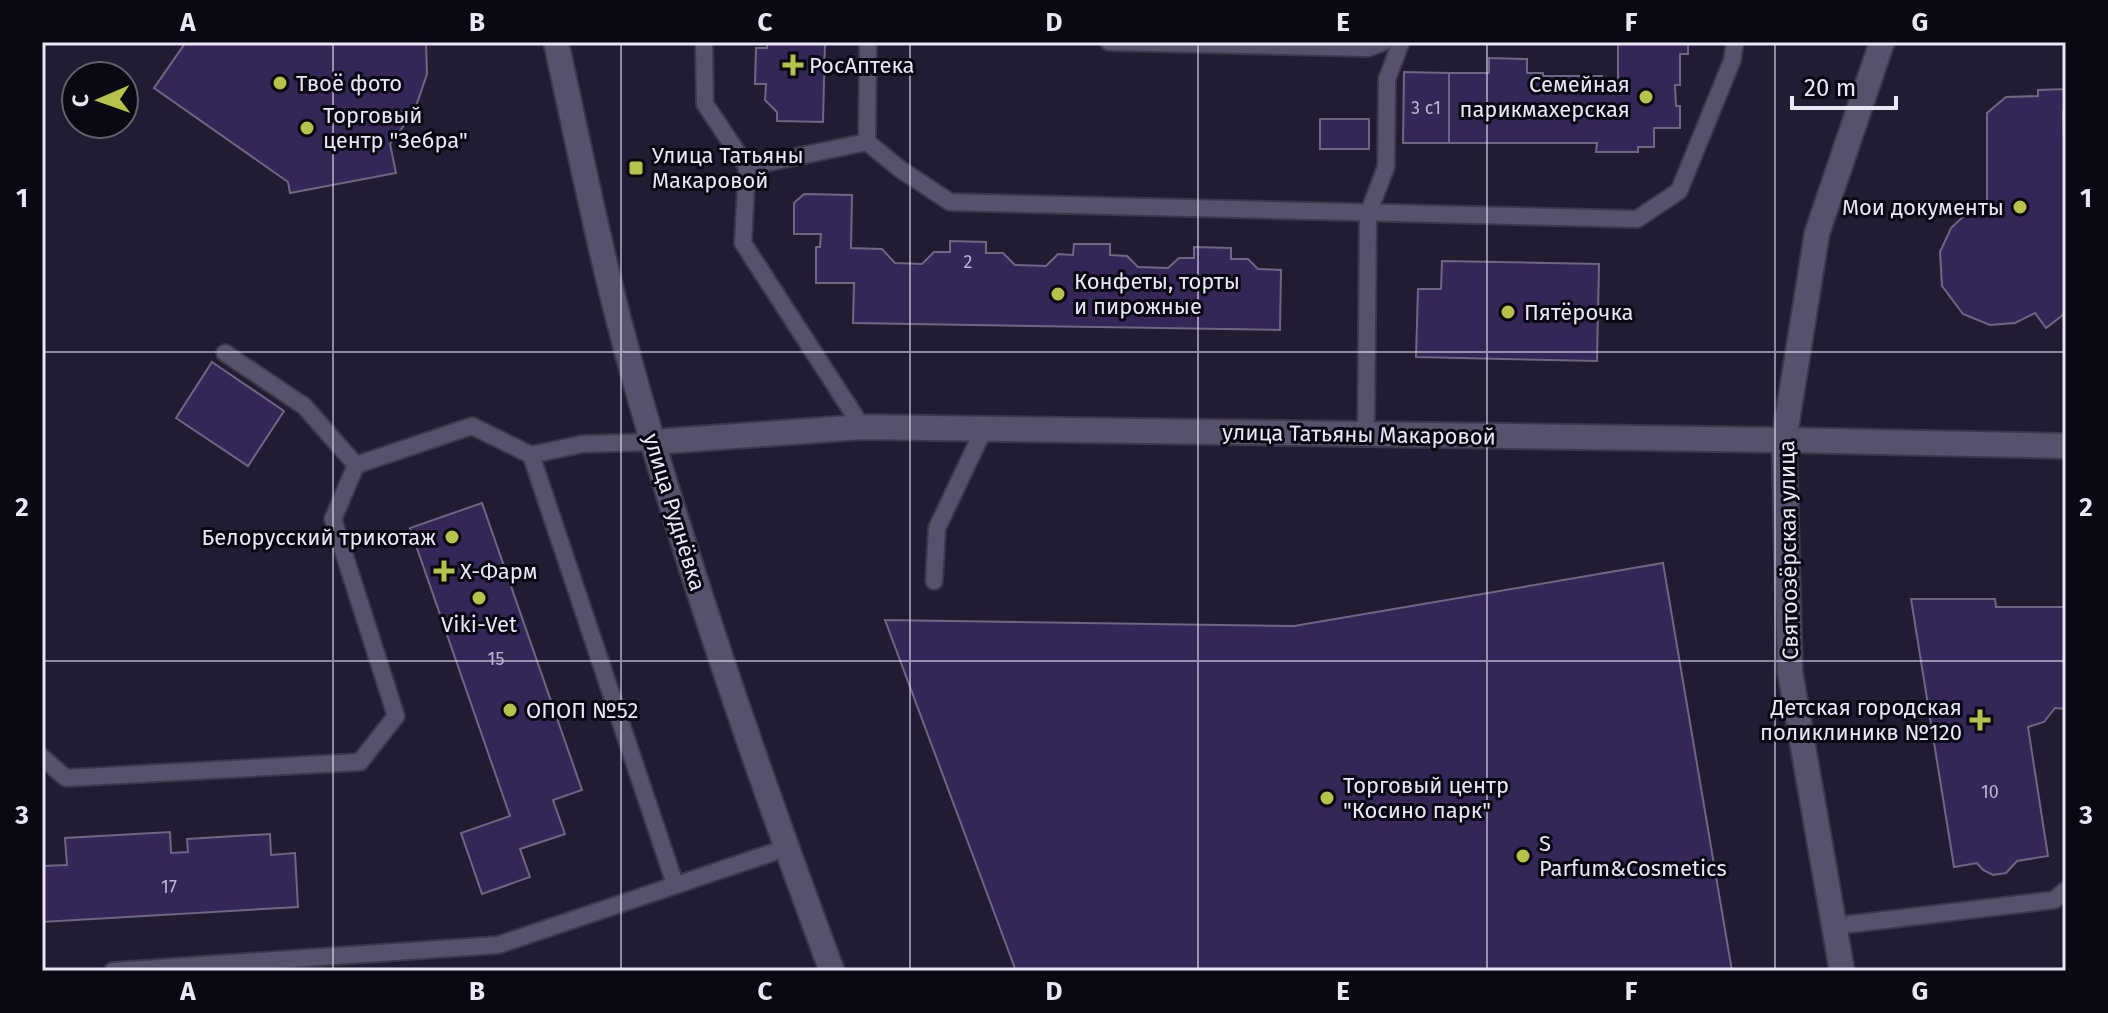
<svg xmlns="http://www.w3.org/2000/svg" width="2108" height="1013" viewBox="0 0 2108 1013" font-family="'Fira Sans',sans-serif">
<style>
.building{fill:#352658;stroke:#6d6782;stroke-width:2}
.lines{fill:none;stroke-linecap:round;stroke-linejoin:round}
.service-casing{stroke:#3c374a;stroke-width:20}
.minor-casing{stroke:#3c374a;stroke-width:28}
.tertiary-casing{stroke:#3c374a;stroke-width:28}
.service{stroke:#57516b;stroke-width:16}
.minor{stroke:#57516b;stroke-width:24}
.tertiary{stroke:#57516b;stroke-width:24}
.grid{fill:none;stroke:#e9e6f6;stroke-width:2;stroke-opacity:0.55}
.poi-dot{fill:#b6c249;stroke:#0a0812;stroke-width:3}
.labels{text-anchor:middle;stroke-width:6;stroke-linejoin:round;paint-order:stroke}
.number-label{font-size:18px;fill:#bcb6ce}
.poi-label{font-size:22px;fill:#e9e6f6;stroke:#0a0812;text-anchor:start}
.street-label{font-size:22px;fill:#e9e6f6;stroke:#0a0812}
.neatline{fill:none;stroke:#e9e6f6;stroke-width:3}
.grid-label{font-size:26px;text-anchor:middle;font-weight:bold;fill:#e9e6f6}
</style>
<rect width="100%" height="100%" fill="#211c32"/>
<g class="building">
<path d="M186,42h240l1,32 -13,38 -24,32 6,29 -106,20 -2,-11 -134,-94z"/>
<path d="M767,42h58l-2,80 -46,-1v-9l-12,-12 1,-16h-11l1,-36h11z"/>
<path d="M1618,42h70v12h-8v31h-5l1,21h4v22h-26v19h-16v5h-42l1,-9h-148v-70h40v-15l38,1v14h16v3h59l1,6h15z"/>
<path d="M1404,72l45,1v70h-46z"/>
<path d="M2066,89v23h-3l3,82v125l-3,-4 -17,13 -11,-15 -20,10 -25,2 -27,-11 -21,-28 -2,-34 11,-24 15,-14 21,-10v-91l19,-16 32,-1v-6z"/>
<rect x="1320" y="119" width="49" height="30"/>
<path d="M804,194l48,1 -1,53 31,1 13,14 27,1 12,-12h16v-11l36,1v11h17l12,12 31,1 12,-12 15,1 1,-11h36v11l17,1 11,11 30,1 11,-10h15v-11l37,1v11h17l10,10 23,1 -1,60 -427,-7 1,-40h-38v-36h4l1,-13h-27v-31z"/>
<path d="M1442,261l157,3 -2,97 -181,-4 2,-68h23z"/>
<path d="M212,362l72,49 -36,55 -72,-48z"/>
<path d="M482,503l100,287 -29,10 12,34 -45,15 10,28 -48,17 -21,-61 49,-17 -100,-288z"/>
<path d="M1663,563l69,408h-716l-131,-351 409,6z"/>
<path d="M1911,599h84l1,8h70v102l-11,-1 -11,14 -16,5 20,129 -31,5 -11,12 -13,2 -10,-5 -6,-7 -23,4z"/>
<path d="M170,832l1,21 17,-1 -1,-13 83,-5 1,21 24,-2 3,54 -256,15v-56l25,-1 -2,-27z"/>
</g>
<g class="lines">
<g class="service-casing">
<g id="service">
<path d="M704,42l1,62 42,63 -4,76 119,184"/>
<path d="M868,42l-1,100 33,27 50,33 687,17 42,-28 53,-130 3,-19"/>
<path d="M1109,42l259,6 16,-6"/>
<path d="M747,167l120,-25"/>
<path d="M225,353l79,53 52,59"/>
<path d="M1366,434l2,-220 18,-47 1,-88 14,-37"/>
<path d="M531,455l144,429"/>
<path d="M934,581l3,-53 47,-99"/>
<path d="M42,757l24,21 294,-16 36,-46 -63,-197 23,-54 116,-39 59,29 51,-11 71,-2"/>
<path d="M1834,926l220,-26 12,-10"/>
<path d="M113,971l385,-26 288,-97"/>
</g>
</g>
<g class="minor-casing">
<path id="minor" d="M653,442l209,-15 922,13"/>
</g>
<g class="tertiary-casing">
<g id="tertiary">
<path d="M556,42c25,114 48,230 80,342 56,199 124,394 196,587"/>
<path d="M1784,440l282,6"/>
<path d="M1842,971l-52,-299 -6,-232 33,-207 65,-191"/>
</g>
</g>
<use href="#service" class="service"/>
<use href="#minor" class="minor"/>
<use href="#tertiary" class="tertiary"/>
</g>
<path class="grid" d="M333,42v929M621,42v929M910,42v929M1198,42v929M1487,42v929M1775,42v929M42,352h2024M42,661h2024"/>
<g class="poi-dot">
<path d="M789 53h8v8h8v8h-8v8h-8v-8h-8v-8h8z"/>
<circle cx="280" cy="83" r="8"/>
<circle cx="1646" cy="97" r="8"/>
<circle cx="307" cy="128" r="8"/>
<rect x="628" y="160" width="16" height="16" rx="4"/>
<circle cx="2020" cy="207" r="8"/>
<circle cx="1058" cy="294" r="8"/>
<circle cx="1508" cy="312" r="8"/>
<circle cx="452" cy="537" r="8"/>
<path d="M440 559h8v8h8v8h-8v8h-8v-8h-8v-8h8z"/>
<circle cx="479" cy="598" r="8"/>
<circle cx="510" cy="710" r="8"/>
<path d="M1976 708h8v8h8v8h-8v8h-8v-8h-8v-8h8z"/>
<circle cx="1327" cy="798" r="8"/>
<circle cx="1523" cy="856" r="8"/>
</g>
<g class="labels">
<g class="number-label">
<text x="1426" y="114">3 c1</text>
<text x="968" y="268">2</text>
<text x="496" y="665">15</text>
<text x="1990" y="798">10</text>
<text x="169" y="893">17</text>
</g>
<g class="poi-label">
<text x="809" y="73">РосАптека</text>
<text x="296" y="91">Твоё фото</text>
<text x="1630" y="92" text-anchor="end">Семейная<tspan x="1630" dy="25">парикмахерская</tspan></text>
<text x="323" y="123">Торговый<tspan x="323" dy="25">центр "Зебра"</tspan></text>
<text x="652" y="163">Улица Татьяны<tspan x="652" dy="25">Макаровой</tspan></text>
<text x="2004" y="215" text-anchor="end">Мои документы</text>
<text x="1074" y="289">Конфеты, торты<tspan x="1074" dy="25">и пирожные</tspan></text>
<text x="1524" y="320">Пятёрочка</text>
<text x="436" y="545" text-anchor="end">Белорусский трикотаж</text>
<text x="460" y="579">X-Фарм</text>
<text x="479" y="632" text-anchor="middle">Viki-Vet</text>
<text x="1962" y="715" text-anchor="end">Детская городская<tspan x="1962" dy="25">поликлиникв №120</tspan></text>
<text x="526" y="718">ОПОП №52</text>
<text x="1343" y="793">Торговый центр<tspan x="1343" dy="25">"Косино парк"</tspan></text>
<text x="1539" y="851">S<tspan x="1539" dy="25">Parfum&amp;Cosmetics</tspan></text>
</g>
<g class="street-label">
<text transform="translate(1359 434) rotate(1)" y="8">улица Татьяны Макаровой</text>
<text transform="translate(675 512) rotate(73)" y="8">улица Руднёвка</text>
<text transform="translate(1788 550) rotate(-91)" y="8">Святоозёрская улица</text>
</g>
</g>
<rect width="2108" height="1013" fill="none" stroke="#0a0812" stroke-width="88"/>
<g transform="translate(100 100) rotate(268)"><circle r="38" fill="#0a0812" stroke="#63616d" stroke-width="2"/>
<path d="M0-6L14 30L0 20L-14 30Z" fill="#b6c249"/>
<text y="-12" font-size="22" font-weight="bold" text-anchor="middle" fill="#e9e6f6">С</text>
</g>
<path d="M1792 96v12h104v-12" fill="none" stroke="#e9e6f6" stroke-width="4"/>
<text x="1804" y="96" font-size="24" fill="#e9e6f6" stroke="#0a0812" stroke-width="6" paint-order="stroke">20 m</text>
<rect x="44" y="44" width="2020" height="925" class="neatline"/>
<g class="grid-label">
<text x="188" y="31">A</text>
<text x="477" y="31">B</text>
<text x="765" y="31">C</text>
<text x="1054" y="31">D</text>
<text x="1343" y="31">E</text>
<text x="1631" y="31">F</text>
<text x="1920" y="31">G</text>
<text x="22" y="207">1</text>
<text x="2086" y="207">1</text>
<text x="22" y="516">2</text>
<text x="2086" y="516">2</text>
<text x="22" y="824">3</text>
<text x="2086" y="824">3</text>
<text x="188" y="1000">A</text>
<text x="477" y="1000">B</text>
<text x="765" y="1000">C</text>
<text x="1054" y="1000">D</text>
<text x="1343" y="1000">E</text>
<text x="1631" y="1000">F</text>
<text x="1920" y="1000">G</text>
</g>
</svg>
